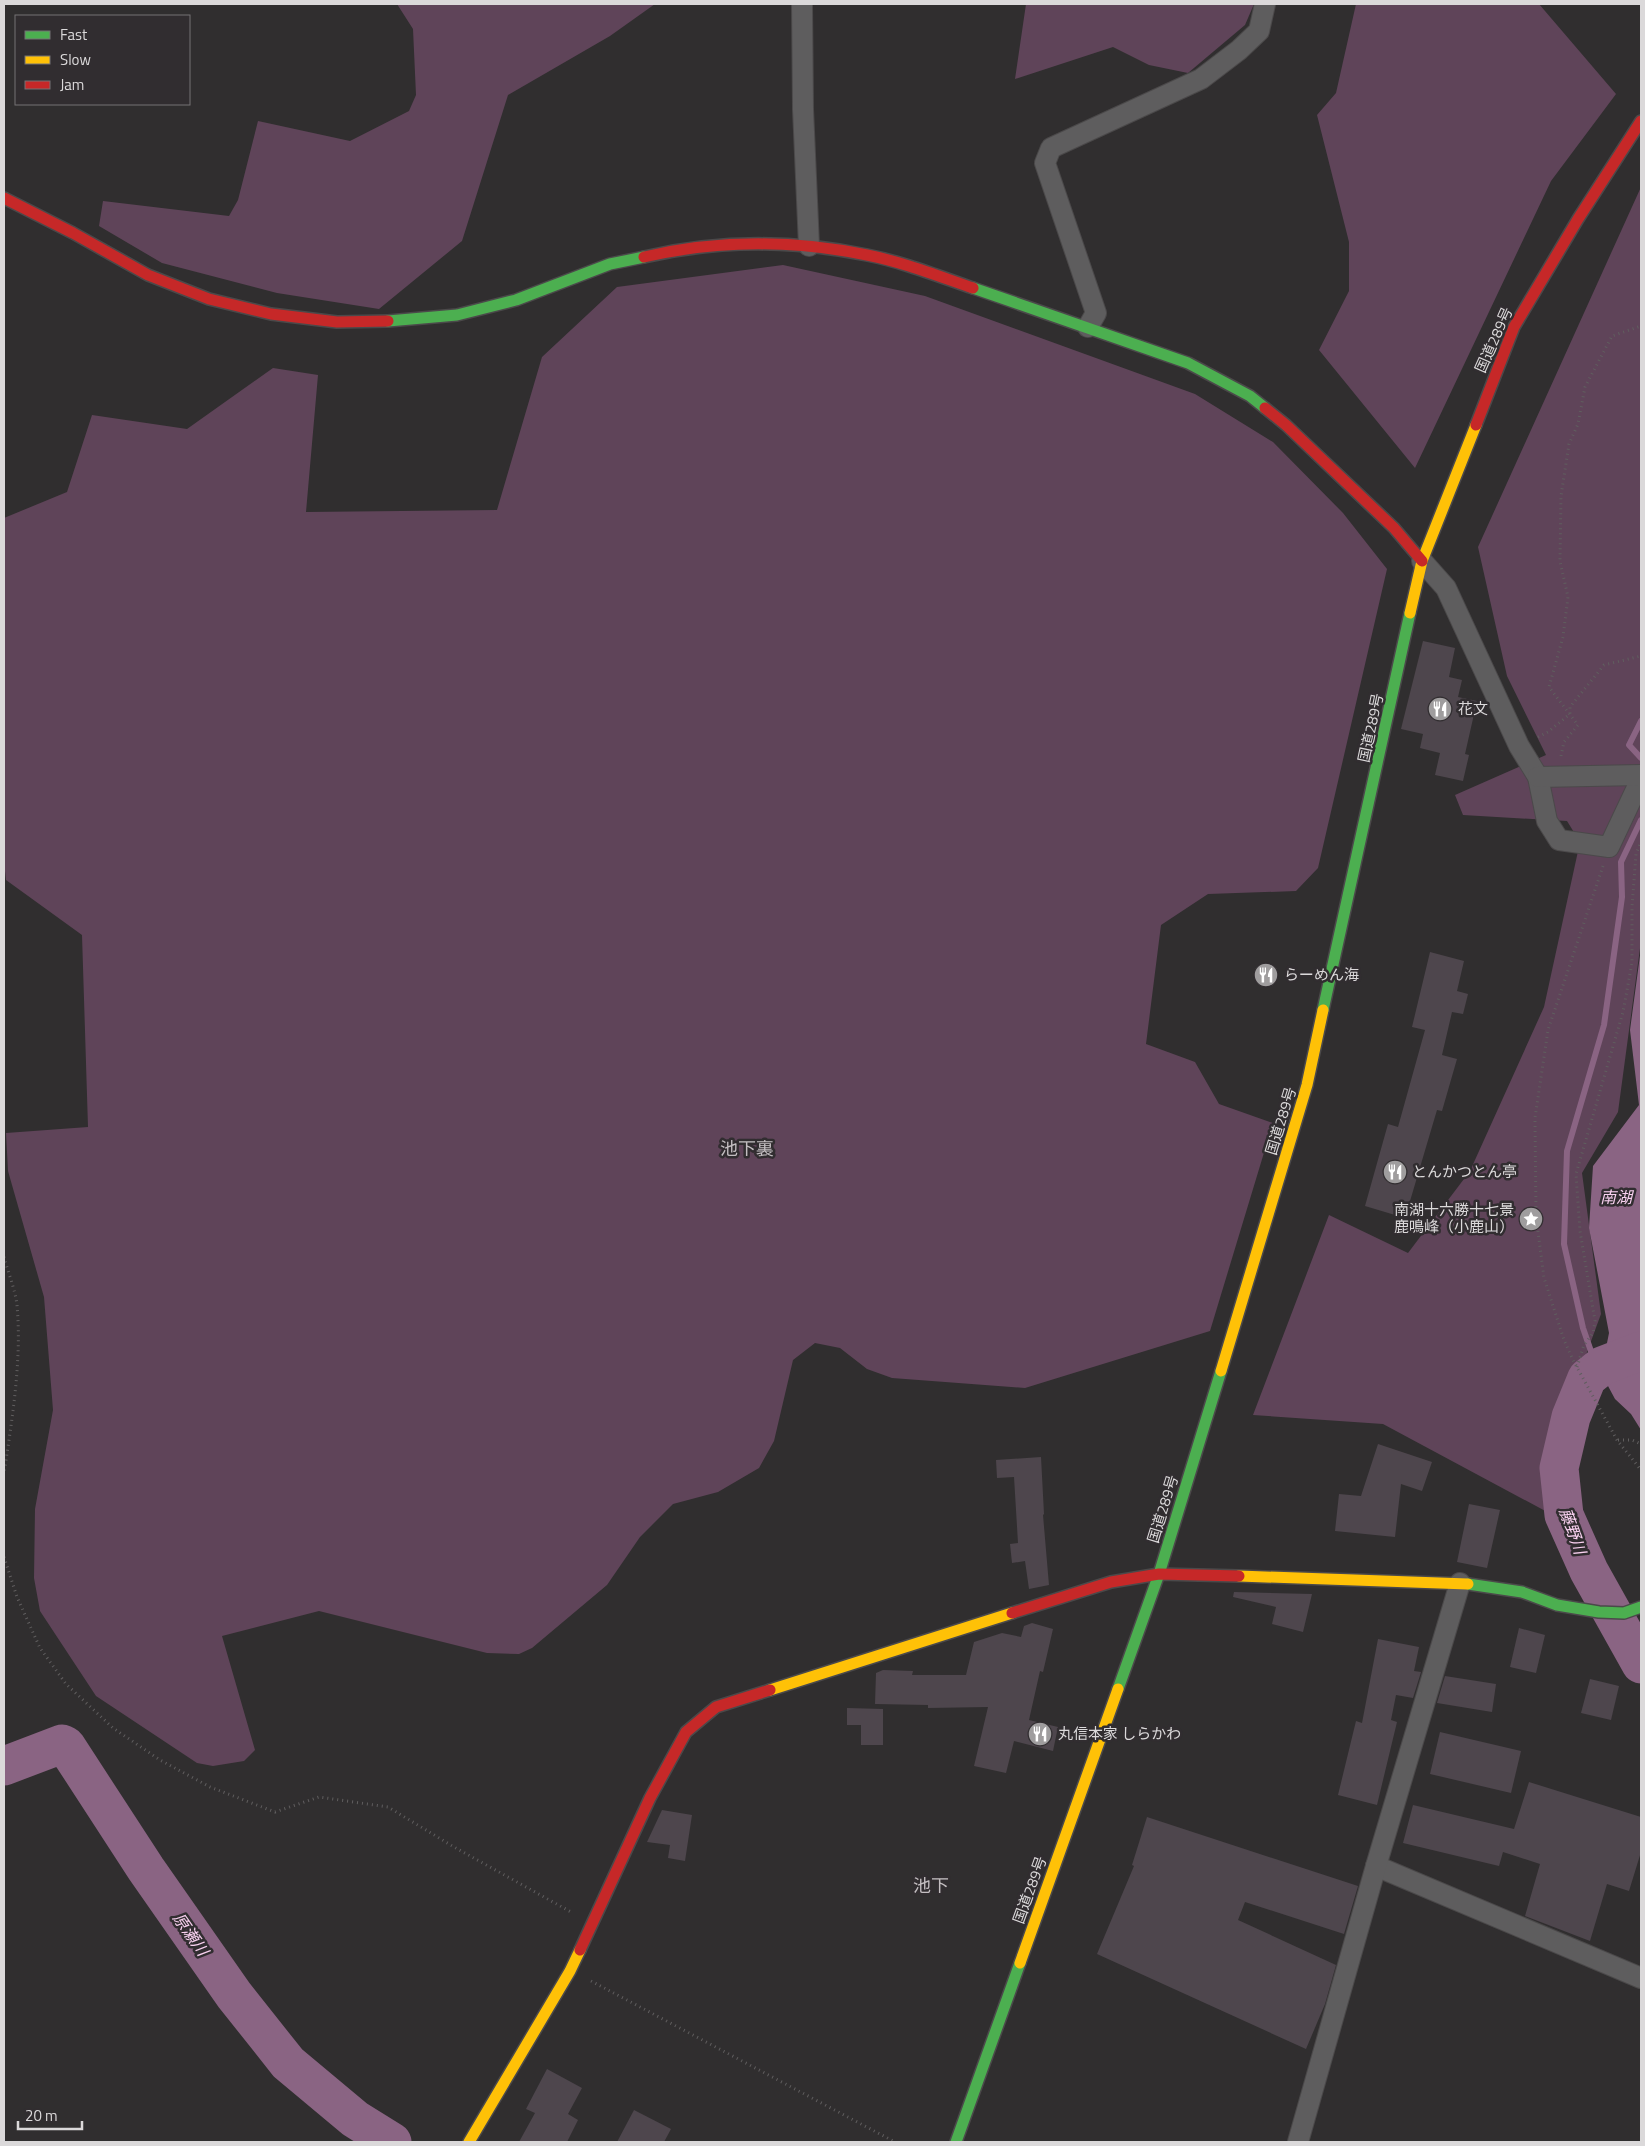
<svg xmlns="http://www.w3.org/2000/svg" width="1645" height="2146" viewBox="0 0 1645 2146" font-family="'Titillium Web','Noto Sans JP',sans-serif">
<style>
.green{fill:#5f4459}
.water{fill:#8a6483}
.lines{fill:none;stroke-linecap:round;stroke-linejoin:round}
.stream{stroke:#8a6483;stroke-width:6}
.river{stroke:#8a6483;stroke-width:39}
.building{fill:#4e464d}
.street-casing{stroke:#4b494a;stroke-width:22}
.fast-casing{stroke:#4b494a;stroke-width:14}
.slow-casing{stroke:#4b494a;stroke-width:14}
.jam-casing{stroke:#4b494a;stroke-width:14}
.path{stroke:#605e5f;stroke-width:3;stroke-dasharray:1 4;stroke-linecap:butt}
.street{stroke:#5e5d5e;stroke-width:20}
.fast{stroke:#4caf50;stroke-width:11}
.slow{stroke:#ffc107;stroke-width:11}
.jam{stroke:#c62828;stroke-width:11}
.labels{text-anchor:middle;stroke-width:5;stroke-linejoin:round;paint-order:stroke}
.street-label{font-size:15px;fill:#dbd9da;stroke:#312d30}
.poi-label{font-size:15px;fill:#dbd9da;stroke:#312d30;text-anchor:start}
.water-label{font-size:16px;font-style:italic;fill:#f9d1f0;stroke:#312d30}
.quarter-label{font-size:18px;fill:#c3bec1;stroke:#312d30}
</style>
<rect width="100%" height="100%" fill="#302e2f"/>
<g class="green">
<path d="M397,4h258l-45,32 -102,59 -46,146 -83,68 -102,-16 -115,-30 -63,-37 4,-25 126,15 9,-16 20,-79 92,20 59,-30 7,-16 -3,-66z"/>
<path d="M1026,4h228l-9,21 -57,48 -39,-8 -36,-18 -98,32z"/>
<path d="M1356,4h183l77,90 -65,87 -136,287 -96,-118 30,-59v-49l-32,-127 19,-22z"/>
<path d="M1641,187v754l-23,171 -36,61 19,141 -36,98 -3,108 -179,-96 -130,-9 76,-200 79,38 62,-82 74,-164 36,-165 -13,-21 -104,-6 -8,-20 91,-40 -39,-79 -29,-129z"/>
<path d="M783,265l142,31 270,98 78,48 70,71 44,56 -69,299 -22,23 -88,3 -47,31 -15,119 49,18 24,42 54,19 -63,208 -185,57 -133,-10 -25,-9 -27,-21 -25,-5 -22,17 -19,81 -15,27 -41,24 -45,12 -33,33 -33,48 -75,63 -13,6 -32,-1 -168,-42 -97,25 33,114 -11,11 -31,5 -16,-3 -101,-67 -56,-85 -6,-33 1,-69 18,-99 -9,-113 -36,-126 -2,-38 82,-6 -6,-192 -76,-55 -2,-18v-344l63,-26 25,-77 95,14 86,-61 45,7 -12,137 191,-2 45,-153 75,-70z"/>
</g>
<path class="water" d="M1641,948v482l-10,-16 -16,-15 -14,-26 8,-40 -20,-105 4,-62 46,-61 -9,-75z"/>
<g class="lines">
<g class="stream">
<path d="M1641,721l-12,24 12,13"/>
<path d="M1587,1378l8,-15 -12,-35 -19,-84 3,-93 37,-126 18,-128 -1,-35 20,-42"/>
</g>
<g class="river">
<path d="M1641,1351l-39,15 -15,12 -16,39 -12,51 5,47 25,56 52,93"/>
<path d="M4,1766l58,-22 4,2 80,123 88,126 54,68 67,56 37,23"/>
</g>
</g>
<g class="building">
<path d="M1423,641l32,7 -6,29 13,3 -4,17 19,4 -12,53 4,1 -6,26 -28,-6 5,-22 -20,-5 3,-14 -22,-5z"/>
<path d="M1430,952l34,9 -7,30 11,3 -5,20 -11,-2 -10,43 15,4 -15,52 -5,-1 -32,108 -40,-12 23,-82 10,3 27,-97 -13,-3z"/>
<path d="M1378,1444l54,18 -10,29 -21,-7 -6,53 -60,-6 4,-37 22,2z"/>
<path d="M1041,1457l3,57 -1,1 6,70 -20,4 -4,-28 -13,2 -2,-19 8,-1 -4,-66 -17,1 -1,-18z"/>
<path d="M1469,1504l31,6 -13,58 -30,-6z"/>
<path d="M1234,1592l78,2 -9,38 -31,-8 4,-17 -43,-10z"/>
<path d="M1032,1623l21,6 -10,43 -3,-1 -11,49 29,7 -5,24 -39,-10 -8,32 -32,-7 14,-59 -60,1v-3l-53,-1 1,-31 7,-3 30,1 -1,4h54l8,-33 28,-9 19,4 3,-11z"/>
<path d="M1519,1628l26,7 -9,38 -26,-6z"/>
<path d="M1378,1639l41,8 -5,24 7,1 -8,26 -17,-3 -5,25 6,2 -20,83 -39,-10 18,-74 6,2z"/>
<path d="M1445,1676l51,8 -4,28 -55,-9z"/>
<path d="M1590,1679l29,7 -8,34 -30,-7z"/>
<path d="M847,1708l36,1v36h-22v-20h-14z"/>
<path d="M1440,1732l81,19 -10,42 -81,-19z"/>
<path d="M1529,1782l112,35v35l-12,39 -22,-7 -17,57 -65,-25 15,-52 -37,-12 -4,14 -96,-23 10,-38 101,24z"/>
<path d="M662,1810l30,5 -7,46 -17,-3 2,-13 -23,-3z"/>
<path d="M1147,1817l211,69 -14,48 -99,-32 -7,18 98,45 -11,39 -19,45 -209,-95 37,-88 -2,-1z"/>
<path d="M547,2069l35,19 -14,26 10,6 -11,22h-48l16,-29 -9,-4z"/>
<path d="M634,2110l37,19 -7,13h-47z"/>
</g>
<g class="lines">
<g class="street-casing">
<g id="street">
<path d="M802,4l1,105 6,137"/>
<path d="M1088,327l8,-14 -51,-150 6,-15 150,-69 38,-29 20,-19 6,-27"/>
<path d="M1422,561l24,27 73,158 19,31 9,44 12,19 50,7 32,-68"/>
<path d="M1538,777l103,-2"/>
<path d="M1376,1866l265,112"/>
<path d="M1298,2142l78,-276 84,-283"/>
</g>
</g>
<g class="fast-casing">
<g id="fast">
<path d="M973,288l215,75 62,33 15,12"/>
<path d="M388,321l69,-6 59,-15 94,-36 34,-7"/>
<path d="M1323,1010l87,-397"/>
<path d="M1468,1584l54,8 35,13 42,7 25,1 17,-6"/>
<path d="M1118,1689l41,-115 62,-203"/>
<path d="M956,2142l64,-179"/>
</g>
</g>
<g class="slow-casing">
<g id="slow">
<path d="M1410,613l12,-52 54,-136"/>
<path d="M1221,1371l86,-286 16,-75"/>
<path d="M1239,1576l229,8"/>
<path d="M770,1690l242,-77"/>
<path d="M1020,1963l98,-274"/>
<path d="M469,2142l101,-171 10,-21"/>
</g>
</g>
<g class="jam-casing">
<g id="jam">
<path d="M4,198l69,35 75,42 61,24 62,15 66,8 51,-1"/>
<path d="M644,257c73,-17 149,-17 223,-2 36,7 71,21 106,33"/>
<path d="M1265,408l21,17 108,103 28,33"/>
<path d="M1476,425l38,-98 64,-108 63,-98"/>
<path d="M1012,1613l99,-31 48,-8 80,2"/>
<path d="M580,1950l70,-152 36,-66 30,-25 54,-17"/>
</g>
</g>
<g class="path">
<path d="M1538,737l10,-5 22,-18v-7l34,-42 37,-9"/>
<path d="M1561,756l3,-14 14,-17 -29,-38 14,-50 5,-40 -8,-36 1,-65 8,-52 9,-20 7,-37 27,-51 29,-10"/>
<path d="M1603,866l-55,164 -13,88 1,98 8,62 20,62 9,20 44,80 24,30"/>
<path d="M4,1257c4,15 11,32 13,48 5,56 -5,114 -13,169"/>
<path d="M1577,1367l7,-22 9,-12 2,-12 -15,-90 -4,-57 47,-162 9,-49v-56l4,-53 5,-12"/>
<path d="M1618,1440h14l9,4"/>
<path d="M4,1557l13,40 23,51 26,36 47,44 47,32 50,27 65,25 44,-15 69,10 66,40 117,65"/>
<path d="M591,1981l304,161"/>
</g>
<use href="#street" class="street"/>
<use href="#fast" class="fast"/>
<use href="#slow" class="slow"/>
<use href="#jam" class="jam"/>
</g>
<defs>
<g id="restaurant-disc" transform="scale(1.25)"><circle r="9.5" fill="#9f9d9e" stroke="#312d30"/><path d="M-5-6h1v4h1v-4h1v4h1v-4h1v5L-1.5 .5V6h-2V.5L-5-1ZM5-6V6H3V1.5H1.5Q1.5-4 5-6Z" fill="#fff"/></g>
<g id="sight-disc" transform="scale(1.25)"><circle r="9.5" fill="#9f9d9e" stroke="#312d30"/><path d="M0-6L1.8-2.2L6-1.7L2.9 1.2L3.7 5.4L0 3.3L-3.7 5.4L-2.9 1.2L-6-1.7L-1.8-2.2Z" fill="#fff"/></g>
</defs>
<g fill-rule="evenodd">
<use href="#restaurant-disc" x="1440" y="709"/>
<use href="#restaurant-disc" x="1266" y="975"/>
<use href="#restaurant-disc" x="1395" y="1172"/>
<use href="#sight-disc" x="1531" y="1219"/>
<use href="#restaurant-disc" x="1040" y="1734"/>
</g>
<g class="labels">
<g class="street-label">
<text transform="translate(1494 340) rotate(-66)" y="5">国道289号</text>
<text transform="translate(1371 728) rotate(-78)" y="5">国道289号</text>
<text transform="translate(1281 1121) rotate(-73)" y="5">国道289号</text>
<text transform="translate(1163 1509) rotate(-73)" y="5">国道289号</text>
<text transform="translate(1030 1890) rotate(-70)" y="5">国道289号</text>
</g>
<g class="poi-label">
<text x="1458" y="714">花文</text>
<text x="1284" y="980">らーめん海</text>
<text x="1412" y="1177">とんかつとん亭</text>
<text x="1514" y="1215" text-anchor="end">南湖十六勝十七景<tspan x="1514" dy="17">鹿鳴峰（小鹿山）</tspan></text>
<text x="1058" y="1739">丸信本家 しらかわ</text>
</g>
<g class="water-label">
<text x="1616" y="1203">南湖</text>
<text transform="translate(1573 1531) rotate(70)" y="6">藤野川</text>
<text transform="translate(191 1934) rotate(55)" y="6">原瀬川</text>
</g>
<g class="quarter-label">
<text x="747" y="1155">池下裏</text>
<text x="931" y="1892">池下</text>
</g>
</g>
<rect width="1645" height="2146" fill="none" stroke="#dbd9da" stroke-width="10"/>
<rect x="15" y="15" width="175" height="90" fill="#312d30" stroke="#757274"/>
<rect x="25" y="31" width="25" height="8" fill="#4caf50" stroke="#757274"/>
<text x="60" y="40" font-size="15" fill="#dbd9da">Fast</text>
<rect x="25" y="56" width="25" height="8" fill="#ffc107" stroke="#757274"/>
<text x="60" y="65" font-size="15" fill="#dbd9da">Slow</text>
<rect x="25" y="81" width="25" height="8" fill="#c62828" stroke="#757274"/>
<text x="60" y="90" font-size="15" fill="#dbd9da">Jam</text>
<path d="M18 2121v8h64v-8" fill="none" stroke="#dbd9da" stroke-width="2.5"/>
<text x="25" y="2121" font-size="15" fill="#dbd9da" stroke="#312d30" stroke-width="4" paint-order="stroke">20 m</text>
</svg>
